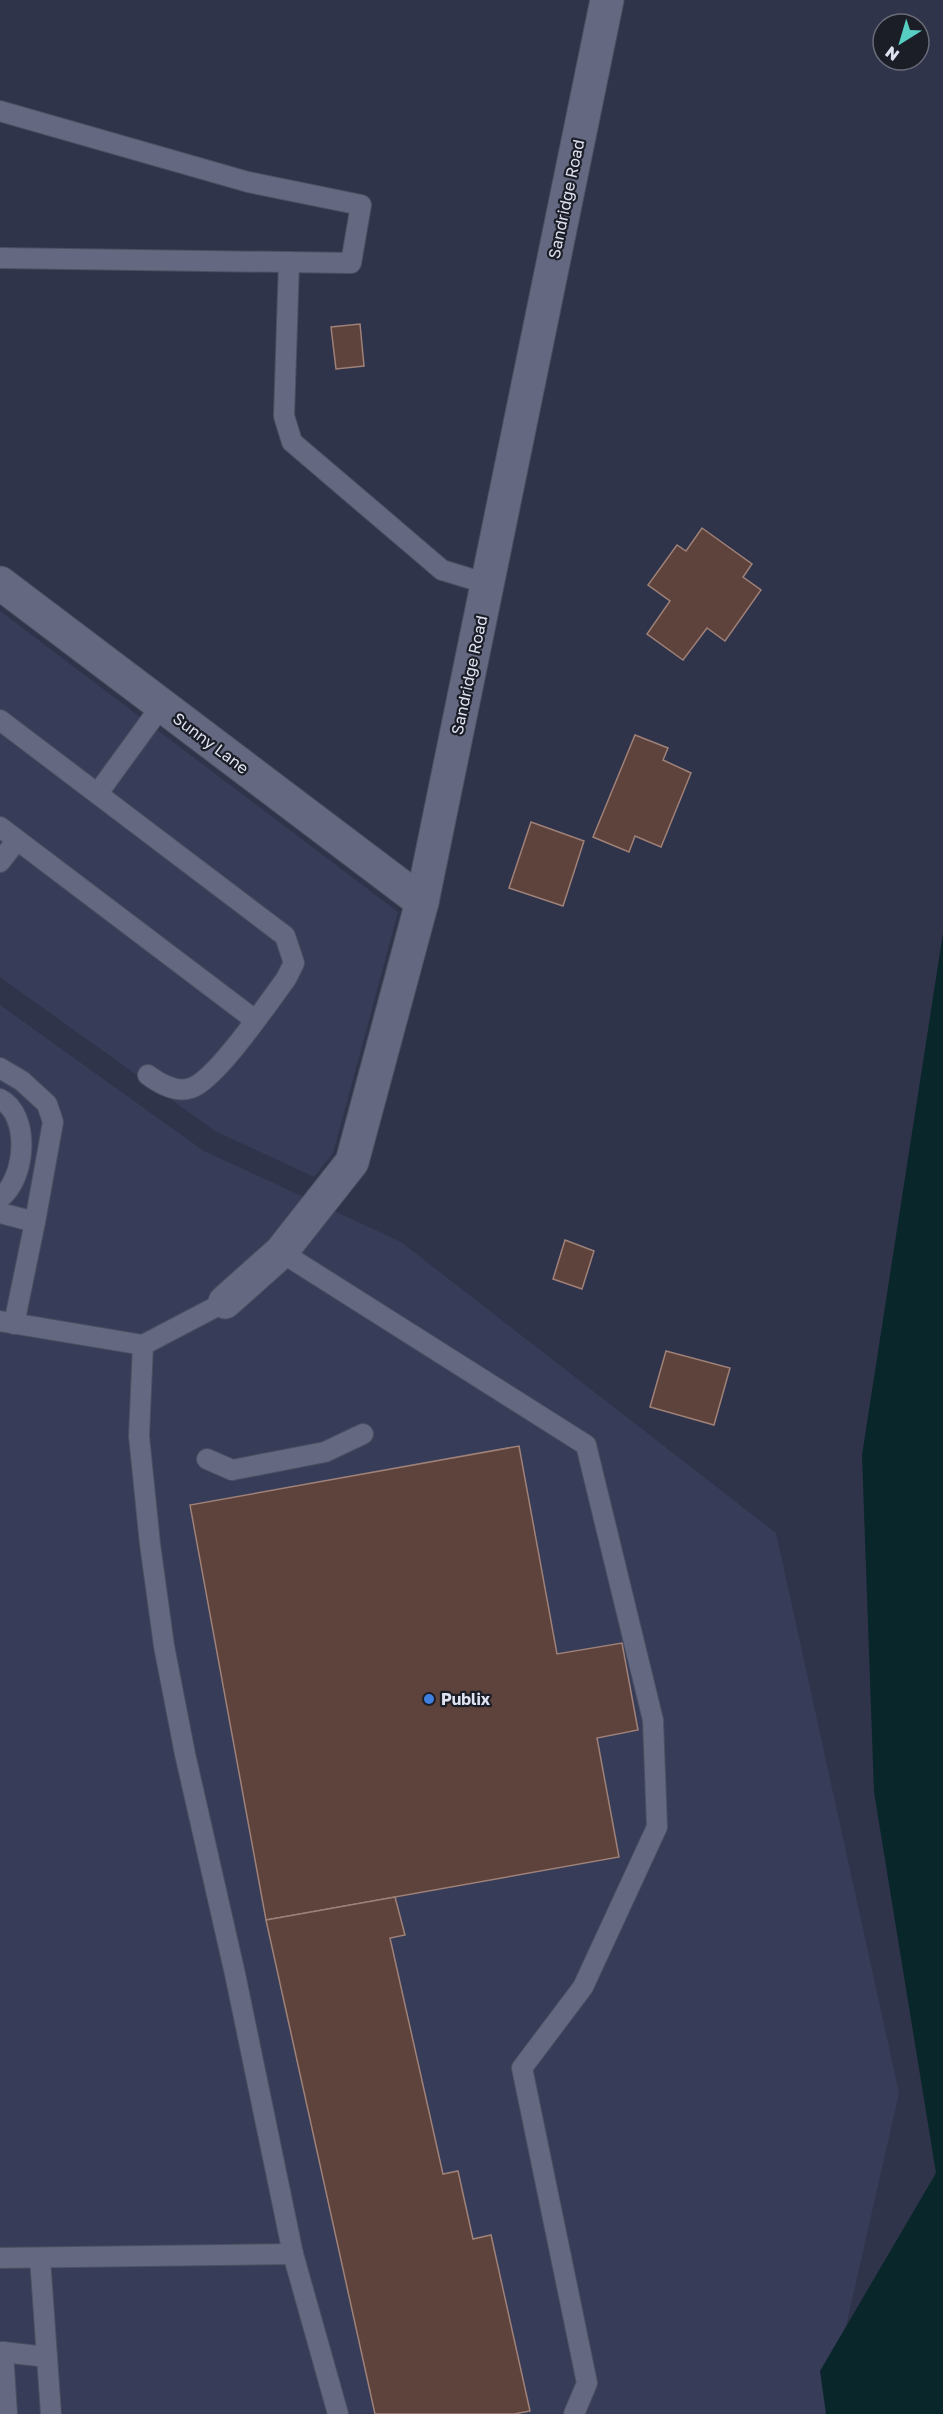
<svg xmlns="http://www.w3.org/2000/svg" width="943" height="2414" viewBox="0 0 943 2414" font-family="'Golos Text',sans-serif">
<style>
.built{fill:#373d58}
.water{fill:#09262a}
.building{fill:#5d433b;stroke:#9f8178;stroke-width:1.5}
.lines{fill:none;stroke-linecap:round;stroke-linejoin:round}
.service-casing{stroke:#4c5062;stroke-width:22}
.minor-casing{stroke:#4c5062;stroke-width:35}
.service{stroke:#646981;stroke-width:20}
.minor{stroke:#646981;stroke-width:33}
.shop-dot{fill:#3f7fe0;stroke:#1b1d27;stroke-width:2}
.labels{text-anchor:middle;stroke-width:4.5;stroke-linejoin:round;paint-order:stroke}
.street-label{font-size:16px;fill:#dfe3f1;stroke:#1b1d27}
.poi-label{font-size:16px;font-weight:bold;fill:#dfe3f1;stroke:#1b1d27;text-anchor:start}
</style>
<rect width="100%" height="100%" fill="#30344a"/>
<g class="built">
<path d="M0,611l398,301 -65,241 -19,24 -99,-46 -215,-154z"/>
<path d="M0,1005l204,146 197,91 375,291 123,560 -73,321h-819l-7,-35z"/>
</g>
<path class="water" d="M943,933v1481h-117l-6,-43 116,-198 -62,-381 -12,-337z"/>
<g class="building">
<path d="M360,324l4,42 -28,3 -5,-42z"/>
<path d="M702,528l50,36 -9,13 18,13 -36,51 -18,-13 -24,32 -36,-26 23,-33 -22,-16 29,-40 9,6z"/>
<path d="M635,735l33,13 -5,12 28,13 -30,74 -26,-11 -6,16 -36,-15z"/>
<path d="M531,822l53,19 -21,65 -54,-18z"/>
<path d="M565,1240l29,11 -12,38 -29,-10z"/>
<path d="M666,1351l64,17 -16,57 -64,-18z"/>
<path d="M519,1446l38,208 65,-11 16,87 -41,8 22,119 -353,63 -76,-415z"/>
<path d="M395,1897l10,38 -15,3 53,236 15,-3 15,68 18,-4 39,176 -16,3h-139l-109,-494z"/>
</g>
<g class="lines">
<g class="service-casing">
<g id="service">
<path d="M0,111l248,71 113,23 -10,58 -351,-5"/>
<path d="M289,262l-5,154 8,26 150,128 46,14"/>
<path d="M0,720l285,216 9,27 -8,16c-18,24 -70,101 -95,109 -15,5 -31,-4 -43,-13"/>
<path d="M98,793l64,-88"/>
<path d="M0,827l255,193"/>
<path d="M0,862l17,-22"/>
<path d="M0,1068l22,13 25,23 6,18 -18,100 -35,-9"/>
<path d="M0,1099c31,16 26,80 0,99"/>
<path d="M281,1252l305,193 67,275 4,107 -74,160 -61,81 65,315 -13,31"/>
<path d="M225,1302l-82,43 -4,91 11,108 14,102 21,108 50,220 58,280 45,160"/>
<path d="M0,1321l143,24"/>
<path d="M14,1324l21,-102"/>
<path d="M207,1459l25,11 93,-18 38,-18"/>
<path d="M0,2258l293,-4"/>
<path d="M40,2258l11,156"/>
<path d="M0,2352h3l4,62"/>
<path d="M3,2352l44,5"/>
</g>
</g>
<g class="minor-casing">
<g id="minor">
<path d="M0,583l422,319"/>
<path d="M225,1302l56,-50 71,-90 70,-260 185,-902"/>
</g>
</g>
<use href="#service" class="service"/>
<use href="#minor" class="minor"/>
</g>
<circle class="shop-dot" cx="429" cy="1699" r="6"/>
<g class="labels">
<g class="street-label">
<text transform="translate(566 199) rotate(-78)" y="6">Sandridge Road</text>
<text transform="translate(469 675) rotate(-78)" y="6">Sandridge Road</text>
<text transform="translate(211 743) rotate(37)" y="6">Sunny Lane</text>
</g>
<g class="poi-label">
<text x="441" y="1705">Publix</text>
</g>
</g>
<g transform="translate(901 42) rotate(217)"><circle r="28" fill="#1b1d27" stroke="#696c78" stroke-width="1.5"/>
<path d="M0-4.5L10 22L0 15L-10 22Z" fill="#57cec2"/>
<text y="-9" font-size="16" font-weight="bold" text-anchor="middle" fill="#dfe3f1">N</text>
</g>
</svg>
